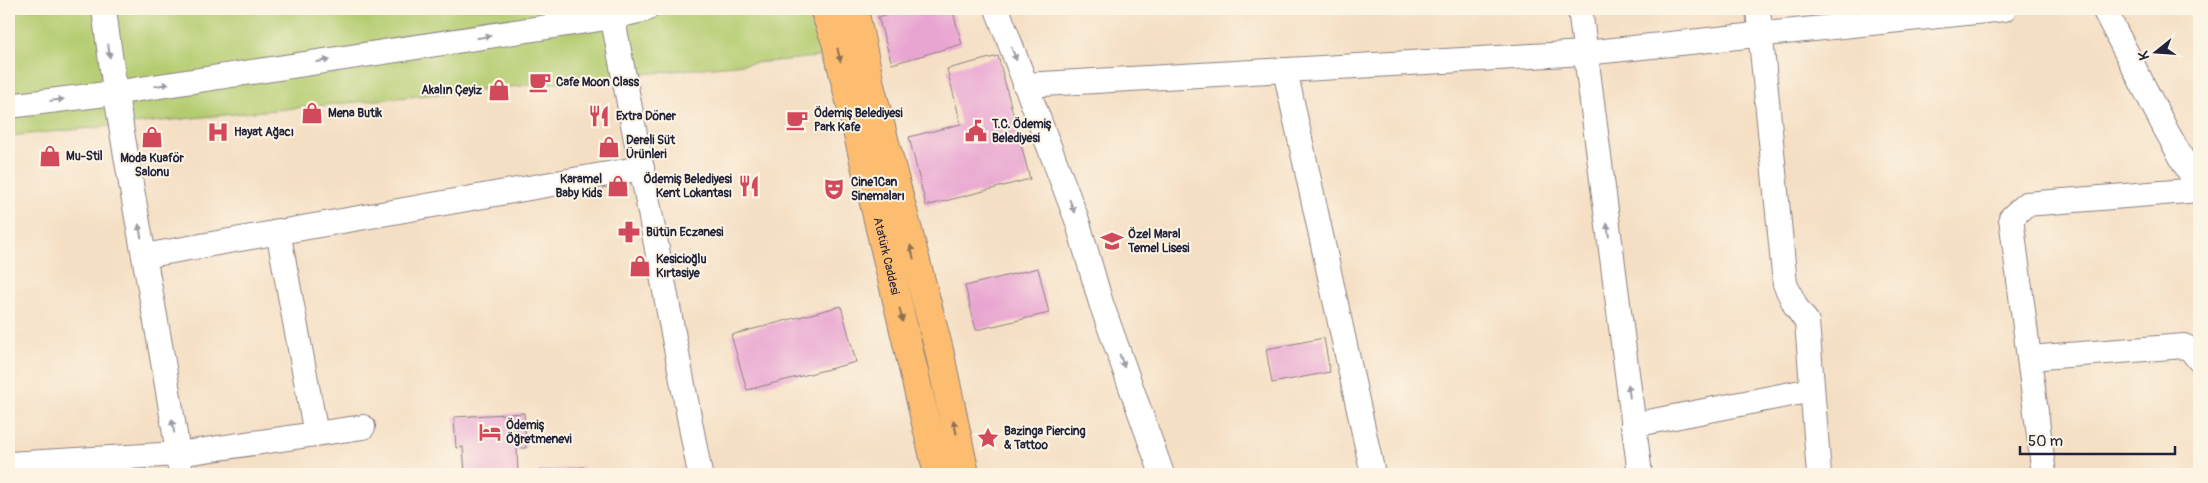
<svg xmlns="http://www.w3.org/2000/svg" width="2208" height="483" viewBox="0 0 2208 483" font-family="Pangolin,sans-serif">
<style>
.green{fill:#b4cc70;stroke:#6b7756}
.building{fill:#e9a5d1}
.lines{fill:none;stroke-linecap:round;stroke-linejoin:round}
.minor-casing{stroke:#8c8080;stroke-width:26}
.major-casing{stroke:#8c8080;stroke-width:30}
.minor{stroke:#fff;stroke-width:24}
.major{stroke:#fcbd6f;stroke-width:28}
.oneway{fill:#9c9ca7}
.oneway2{fill:#8f7055}
.labels{text-anchor:middle;stroke-width:4;stroke-linejoin:round;paint-order:stroke}
.poi-label{font-size:12px;font-weight:bold;fill:#22223b;stroke:#fcf5e5;text-anchor:start}
.street-label{font-size:12px;fill:#22223b;stroke:#fcf5e5}
</style>
<rect width="100%" height="100%" fill="#fcf5e5"/>
<filter id="ink" filterUnits="userSpaceOnUse"><feTurbulence type="fractalNoise" baseFrequency=".02" numOctaves="2"/><feDisplacementMap in="SourceGraphic" scale="10" xChannelSelector="R" yChannelSelector="G"/><feConvolveMatrix kernelMatrix="1 2 1 2 8 2 1 2 1" color-interpolation-filters="sRGB"/></filter>
<filter id="wash" filterUnits="userSpaceOnUse"><feTurbulence type="fractalNoise" baseFrequency=".0096" numOctaves="4" result="noise"/><feDisplacementMap in="SourceGraphic" scale="20" xChannelSelector="R" yChannelSelector="G"/><feGaussianBlur stdDeviation="1.12" result="paint"/><feColorMatrix in="noise" values="0 0 0 0 0 0 0 0 0 0 0 0 0 0 0 0 0 1.4 0 .05"/><feComposite in="paint" operator="in"/></filter>
<g filter="url(#wash)">
<rect width="100%" height="100%" fill="#f5dfc4"/>
<path class="green" d="M9,9h806l11,47 -817,80z"/>
<g id="blocks">
<g class="building">
<path d="M906,9h46l10,35 -70,20 -14,-47z"/>
<path d="M998,56l32,123 -104,27 -17,-69 52,-13 -14,-55z"/>
<path d="M1038,268l11,45 -73,17 -11,-44z"/>
<path d="M841,306l15,56 -109,28 -16,-55z"/>
<path d="M1324,338l6,34 -58,11 -6,-34z"/>
<path d="M524,413l2,35h-9l1,26h-53l-2,-27 -7,1 -2,-31z"/>
<path d="M583,467l1,7h-45v-3z"/>
</g>
</g>
</g>
<g filter="url(#ink)">
<use href="#blocks" fill-opacity="0" stroke="#8c8080" stroke-width="1"/>
<g class="lines">
<g class="minor-casing">
<g id="minor">
<path d="M104,9c19,156 55,309 77,465"/>
<path d="M611,9l89,465"/>
<path d="M997,9l80,211 24,83 61,171"/>
<path d="M1580,9l60,465"/>
<path d="M1758,9l27,275 11,23 11,15 12,152"/>
<path d="M2104,9l62,121 33,59"/>
<path d="M1285,70l88,404"/>
<path d="M1025,85l560,-32 419,-44"/>
<path d="M9,106l105,-13 499,-76 33,-8"/>
<path d="M278,231l38,203"/>
<path d="M144,256l498,-88"/>
<path d="M2029,358l155,-12 7,4 8,10"/>
<path d="M1633,425l179,-35"/>
<path d="M9,464l169,-10 185,-27"/>
<path d="M2044,474l-33,-256 15,-14 173,-14"/>
</g>
</g>
<g class="major-casing">
<g id="major">
<path id="s1" d="M824,9l12,33 102,432"/>
<path d="M854,9l17,80 68,261 26,124"/>
</g>
</g>
<use href="#minor" class="minor"/>
<use href="#major" class="major"/>
</g>
<defs><path id="oneway-solid" d="M-6-.8H1V-3.2L6.5 0L1 3.2V.8H-6Z" transform="scale(1.25)"/></defs>
<g class="oneway">
<use href="#oneway-solid" transform="translate(484 37) rotate(-9)"/>
<use href="#oneway-solid" transform="translate(109 51) rotate(83)"/>
<use href="#oneway-solid" transform="translate(1014 54) rotate(69)"/>
<use href="#oneway-solid" transform="translate(323 61) rotate(-9)"/>
<use href="#oneway-solid" transform="translate(162 85) rotate(-9)"/>
<use href="#oneway-solid" transform="translate(57 100) rotate(-7)"/>
<use href="#oneway-solid" transform="translate(1072 206) rotate(69)"/>
<use href="#oneway-solid" transform="translate(1608 230) rotate(-97)"/>
<use href="#oneway-solid" transform="translate(140 231) rotate(-101)"/>
<use href="#oneway-solid" transform="translate(1122 361) rotate(70)"/>
<use href="#oneway-solid" transform="translate(1629 391) rotate(-97)"/>
<use href="#oneway-solid" transform="translate(173 426) rotate(-100)"/>
</g>
<g class="oneway2">
<use href="#oneway-solid" transform="translate(839 55) rotate(77)"/>
<use href="#oneway-solid" transform="translate(912 252) rotate(-104)"/>
<use href="#oneway-solid" transform="translate(901 315) rotate(77)"/>
<use href="#oneway-solid" transform="translate(955 427) rotate(-102)"/>
</g>
</g>
<defs>
<g id="cafe-bare" transform="scale(1.725)"><path d="M-5.5-4.5H6V0H3Q3 3.5 0 3.5H-2.5Q-5.5 3.5-5.5 0ZM3-3.2v2h1.7v-2ZM-6 4.5H4V6H-6Z" fill="#d1495b" stroke="#fcf5e5" stroke-width="2.5" paint-order="stroke"/></g>
<g id="shop-bare" transform="scale(1.725)"><path d="M-5-2.5h2.3a2.7 3.5 0 0 1 5.4 0H5L5.5 6h-11ZM-1.5-2.5h3a1.5 2.3 0 0 0-3 0Z" fill="#d1495b" stroke="#fcf5e5" stroke-width="2.5" paint-order="stroke"/></g>
<g id="restaurant-bare" transform="scale(1.725)"><path d="M-5-6h1v4h1v-4h1v4h1v-4h1v5L-1.5 .5V6h-2V.5L-5-1ZM5-6V6H3V1.5H1.5Q1.5-4 5-6Z" fill="#d1495b" stroke="#fcf5e5" stroke-width="2.5" paint-order="stroke"/></g>
<g id="civic-bare" transform="scale(1.725)"><path d="M-.6-6.5H3V-4.5H.6V-3L4-1V1h2V6H-6V1h2V-1L-.6-3ZM-1.2 2.5V6h2.4V2.5Z" fill="#d1495b" stroke="#fcf5e5" stroke-width="2.5" paint-order="stroke"/></g>
<g id="hospital-bare" transform="scale(1.725)"><path d="M-5-5h3v3.5h4V-5h3V5h-3V1.5h-4V5h-3Z" fill="#d1495b" stroke="#fcf5e5" stroke-width="2.5" paint-order="stroke"/></g>
<g id="theatre-bare" transform="scale(1.725)"><path d="M-5-5.5Q0-4 5-5.5V0Q5 5 0 6Q-5 5-5 0ZM-3.3-2.5H-1v1.5H-3.3ZM1-2.5H3.3v1.5H1ZM-2.8 1Q0 5.5 2.8 1Z" fill="#d1495b" stroke="#fcf5e5" stroke-width="2.5" paint-order="stroke"/></g>
<g id="pharmacy-bare" transform="scale(1.725)"><path d="M-2-6h4v4h4v4h-4v4h-4v-4h-4v-4h4Z" fill="#d1495b" stroke="#fcf5e5" stroke-width="2.5" paint-order="stroke"/></g>
<g id="school-bare" transform="scale(1.725)"><path d="M0-5L7-2L0 1L-7-2ZM-4 1L0 2.5L4 1V4Q0 6-4 4Z" fill="#d1495b" stroke="#fcf5e5" stroke-width="2.5" paint-order="stroke"/></g>
<g id="hotel-bare" transform="scale(1.725)"><path d="M-6-4.5h1.5V1H6V5H4.5V3h-9V5H-6ZM-4 0a1.8 1.8 0 1 1 3.6 0ZM.5 0V-2.5h3Q6-2.5 6 0Z" fill="#d1495b" stroke="#fcf5e5" stroke-width="2.5" paint-order="stroke"/></g>
<g id="sight-bare" transform="scale(1.725)"><path d="M0-6L1.8-2.2L6-1.7L2.9 1.2L3.7 5.4L0 3.3L-3.7 5.4L-2.9 1.2L-6-1.7L-1.8-2.2Z" fill="#d1495b" stroke="#fcf5e5" stroke-width="2.5" paint-order="stroke"/></g>
</defs>
<g fill-rule="evenodd">
<use href="#cafe-bare" x="540" y="82"/>
<use href="#shop-bare" x="499" y="90"/>
<use href="#shop-bare" x="312" y="113"/>
<use href="#restaurant-bare" x="599" y="116"/>
<use href="#cafe-bare" x="797" y="120"/>
<use href="#civic-bare" x="976" y="131"/>
<use href="#hospital-bare" x="218" y="132"/>
<use href="#shop-bare" x="152" y="137"/>
<use href="#shop-bare" x="609" y="147"/>
<use href="#shop-bare" x="50" y="156"/>
<use href="#shop-bare" x="618" y="186"/>
<use href="#restaurant-bare" x="749" y="186"/>
<use href="#theatre-bare" x="834" y="189"/>
<use href="#pharmacy-bare" x="629" y="232"/>
<use href="#school-bare" x="1112" y="241"/>
<use href="#shop-bare" x="640" y="266"/>
<use href="#hotel-bare" x="490" y="432"/>
<use href="#sight-bare" x="988" y="438"/>
</g>
<g class="labels">
<g class="poi-label">
<text x="556" y="86">Cafe Moon Class</text>
<text x="482" y="94" text-anchor="end">Akalın Çeyiz</text>
<text x="328" y="117">Mena Butik</text>
<text x="814" y="117">Ödemiş Belediyesi<tspan x="814" dy="14">Park Kafe</tspan></text>
<text x="616" y="120">Extra Döner</text>
<text x="992" y="128">T.C. Ödemiş<tspan x="992" dy="14">Belediyesi</tspan></text>
<text x="234" y="136">Hayat Ağacı</text>
<text x="626" y="144">Dereli Süt<tspan x="626" dy="14">Ürünleri</tspan></text>
<text x="66" y="160">Mu-Stil</text>
<text x="152" y="162" text-anchor="middle">Moda Kuaför<tspan x="152" dy="14">Salonu</tspan></text>
<text x="602" y="183" text-anchor="end">Karamel<tspan x="602" dy="14">Baby Kids</tspan></text>
<text x="732" y="183" text-anchor="end">Ödemiş Belediyesi<tspan x="732" dy="14">Kent Lokantası</tspan></text>
<text x="851" y="186">Cine1Can<tspan x="851" dy="14">Sinemaları</tspan></text>
<text x="646" y="236">Bütün Eczanesi</text>
<text x="1128" y="238">Özel Maral<tspan x="1128" dy="14">Temel Lisesi</tspan></text>
<text x="656" y="263">Kesicioğlu<tspan x="656" dy="14">Kırtasiye</tspan></text>
<text x="506" y="429">Ödemiş<tspan x="506" dy="14">Öğretmenevi</tspan></text>
<text x="1004" y="435">Bazinga Piercing<tspan x="1004" dy="14">&amp; Tattoo</tspan></text>
</g>
<g class="street-label">
<text dy="4" stroke="none"><textPath href="#s1" startOffset="255">Atatürk Caddesi</textPath></text>
</g>
</g>
<rect width="2208" height="483" fill="none" stroke="#fcf5e5" stroke-width="30"/>
<g transform="translate(2156 52) rotate(253)" stroke="#fcf5e5" stroke-width="4" paint-order="stroke">
<path d="M0-4L9 19L0 12L-9 19Z" fill="#22223b"/>
<text y="-8" font-size="14" font-weight="bold" text-anchor="middle" fill="#22223b">K</text>
</g>
<path d="M2020 446v8h155v-8" fill="none" stroke="#22223b" stroke-width="2.5"/>
<text x="2028" y="446" font-size="15" fill="#22223b" stroke="#fcf5e5" stroke-width="4" paint-order="stroke">50 m</text>
</svg>
